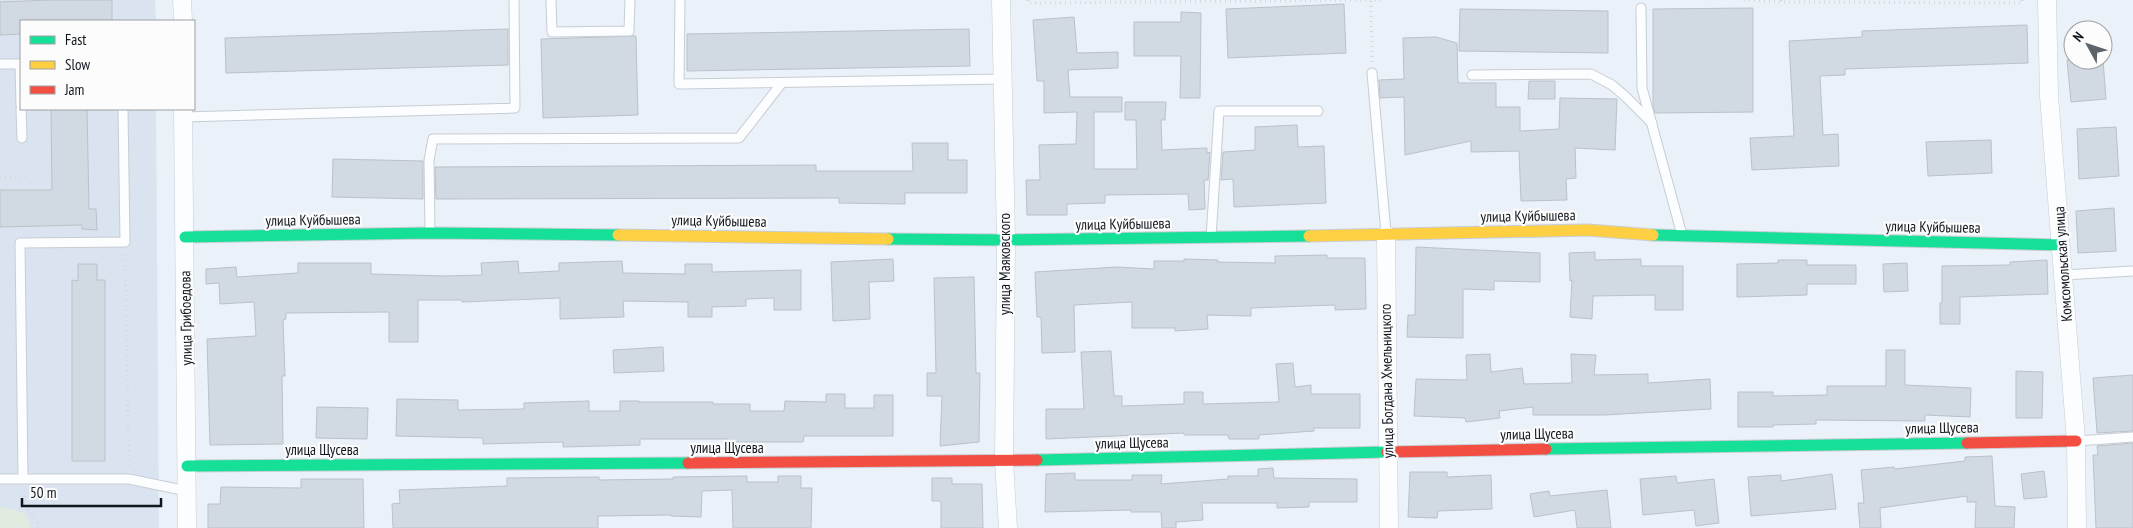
<svg xmlns="http://www.w3.org/2000/svg" width="2133" height="528" viewBox="0 0 2133 528" font-family="'PT Sans Narrow',sans-serif">
<style>
.built{fill:#dae3f0}
.green{fill:#e1eade}
.building{fill:#d1d9e2;stroke:#bbc1c8}
.lines{fill:none;stroke-linecap:round;stroke-linejoin:round}
.lane-casing{stroke:#c7cdd4;stroke-width:11}
.street-casing{stroke:#c7cdd4;stroke-width:19}
.fast-casing{stroke:#c7cdd4;stroke-width:13}
.slow-casing{stroke:#c7cdd4;stroke-width:13}
.jam-casing{stroke:#c7cdd4;stroke-width:13}
.path{stroke:#d7d9db;stroke-width:3;stroke-dasharray:1 4;stroke-linecap:butt}
.lane{stroke:#fcfdfe;stroke-width:9}
.street{stroke:#fcfdfe;stroke-width:18}
.fast{stroke:#16e098;stroke-width:11}
.slow{stroke:#ffcf43;stroke-width:11}
.jam{stroke:#f24e42;stroke-width:11}
.labels{text-anchor:middle;stroke-width:4.5;stroke-linejoin:round;paint-order:stroke}
.street-label{font-size:15px;fill:#10161e;stroke:#fcfcfc}
</style>
<rect width="100%" height="100%" fill="#ebf1f8"/>
<path class="built" d="M0,0h155l1,21h-135v88h135l3,419h-159z"/>
<path class="green" d="M0,506l25,7 6,15h-31z"/>
<g class="building">
<path d="M51,0h61v21h-91v13l-21,1v-33z"/>
<path d="M1344,4l2,49 -118,5 -2,-49z"/>
<path d="M1753,8v104l-98,1 -2,-7v-97z"/>
<path d="M1460,9l148,2v42l-149,-2z"/>
<path d="M1181,12l20,1 -1,85h-20l1,-42h-47v-34h47z"/>
<path d="M1074,17l3,36 41,-1v16l-50,2 2,27h52v15h-28v57h43l-1,-49h-11v-18h41l-1,18h-4l1,30 45,-2v5l3,-1 -2,28h-4l1,29 -16,1 -1,-16 -83,1v8l-38,1v11h-40l-1,-35h14l-1,-35 37,-1 1,-32 -33,1v-32h-7l-4,-61z"/>
<path d="M2027,25l1,38 -183,6v6l-25,1 3,59 15,-1 1,32 -87,4 -2,-32 44,-2 -5,-95 73,-4v-6z"/>
<path d="M508,29v36l-282,8 -1,-35z"/>
<path d="M969,29l1,37 -283,5v-37z"/>
<path d="M632,36h4l2,79 -95,3 -2,-79z"/>
<path d="M1436,37l21,6 1,40h38v24h24v24l39,-2 1,-31 57,1 -2,51 -40,-2 1,30 -10,1 1,21 -46,1 -2,-50 -48,1v-11l-66,14 -1,-58 -24,1 -1,-18 25,-1 -1,-41z"/>
<path d="M2067,60h36l3,39 -35,3z"/>
<path d="M1529,81h26v18h-27z"/>
<path d="M51,109h36l2,100h7l1,21 -15,-1v-4l-82,2v-37h52z"/>
<path d="M1297,125l1,22 26,-1 2,57 -92,4 -1,-28 -12,1 2,-28 32,-2v-23z"/>
<path d="M2116,127l3,49 -40,3 -2,-50z"/>
<path d="M1991,140l1,33 -64,3 -2,-34z"/>
<path d="M912,143h36v17h19v33h-62v11l-66,-1v-5l-403,1 -1,-32 381,-2v6h97z"/>
<path d="M333,159l90,2v38l-91,-2z"/>
<path d="M2114,208l2,43 -38,2 -2,-42z"/>
<path d="M1416,247l124,6v29l-46,-1v9l-31,-1v49l-56,-1 1,-22h7z"/>
<path d="M1595,252v8l46,-1v7h42v44h-28v-15l-62,1 -1,23 -22,-2 2,-37 -2,1 -1,-28z"/>
<path d="M1327,255v3h38l1,51 -31,1v-5l-84,3v8l-44,-1 1,14 -33,2v-3h-43v-26l-58,3 1,47 -33,1 -1,-36h-4l-2,-45 82,-5 37,2v-8h30v-2l34,1 -1,2 58,1v-7z"/>
<path d="M893,259l1,22 -25,1 1,37 -37,2 -2,-59z"/>
<path d="M1778,260h29v5h49v19h-49v11l-70,2v-33l41,-1z"/>
<path d="M2047,260l1,34 -88,3v27h-20v-21h2v-37l68,-1v-3z"/>
<path d="M518,261l1,12 40,-2v-8l63,-2 1,12 62,1v-10h27v8l89,-2v40h-27v-12l-28,1v7l-34,1v10h-24v-15l-65,-1 1,16 -64,2v-21l-98,4v-2h-44v42h-29v-30l-103,1v6l-3,1 2,56h-3l1,68 -73,1 -3,-106 49,-3 -2,-34 -34,2 -1,-21 -13,1v-15l30,-2 1,10 61,-4v-10h73v11l75,2 36,-1 -1,-12z"/>
<path d="M1907,263l1,28 -24,1 -1,-28z"/>
<path d="M78,264h19v16h8v181h-33v-181l6,1z"/>
<path d="M974,277l2,96h4l-1,69 -39,4 2,-50h-15v-23h9l-2,-95z"/>
<path d="M663,347l1,24 -50,2 -1,-23z"/>
<path d="M1886,350h19v35l66,3 -1,29 -45,-2v6l-109,-1v4l-43,1v2h-35v-35h35v4l54,-1v-9h59z"/>
<path d="M1111,351l3,45h8v10l62,-2v-12h19v12l76,-2 -3,-38 17,-1 2,24 16,-2v9h49v34h-46v3l-55,4v4h-30l-1,-4h-44v-2l-138,6v-30h38l-3,-57z"/>
<path d="M1490,354l1,18 31,-4 2,16 48,-1 -1,-29 25,1 -2,20 54,-1v9l62,-4 1,30 -107,6h-71v-8l-34,4 1,7 -34,4 -1,-4 -51,-2 2,-37 51,1 -1,-25z"/>
<path d="M2016,371l27,1 -1,46h-26z"/>
<path d="M2133,375v56l-36,2 -4,-55z"/>
<path d="M826,394h19v14h29v-13h19v41h-89l-1,6h-75v-3h-88v6l-77,2v-5l-80,2v-6l-87,-2 1,-37 61,1v10l66,-1v-6l65,-2v10h31v-10h19v1h74v2h37v7h34l1,-10 41,1z"/>
<path d="M317,407l51,1 -1,31 -51,-1z"/>
<path d="M2133,443v85h-37l-3,-73h5l-1,-9z"/>
<path d="M1992,456l3,50 20,1 -1,21h-39l1,-26h-9v-6l-87,12 1,20h-21l-2,-25h6l-3,-33 33,-3 1,2 70,-8v-4z"/>
<path d="M1273,468l1,10 83,1v23h-48v5l-32,1v-5h-75l1,17 -27,2v6h-14l-1,-16h-30v-2l-86,2 1,-38 29,-1v7h57v-5h30l-1,9 67,-5v-3h30v-7z"/>
<path d="M2044,471l3,26 -23,2 -3,-25z"/>
<path d="M1410,472h37v5l44,-2 1,34 -54,2 -1,7 -29,-1z"/>
<path d="M1832,474l4,35 -85,7 -3,-39 33,-2v6z"/>
<path d="M747,476v6h31v-6h23v12h11l-1,40h-78l-1,-38 -30,1 -1,26 -30,-1v-1l-73,1v12h-205l-1,-24 8,-1 -1,-13 108,-4v-8l92,-1v3l74,-1v-2z"/>
<path d="M1676,476l1,7 37,-4 5,44 -23,3 -2,-16 -51,5 -3,-36z"/>
<path d="M932,478h20v6h30l1,44h-42v-27h-9z"/>
<path d="M301,479h62l1,49h-156v-24h12l1,-17 80,1z"/>
<path d="M1607,490l4,38h-34l-2,-18 -41,7 -4,-23 19,-3 1,5z"/>
</g>
<g class="lines">
<g class="lane-casing">
<g id="lane">
<path d="M551,0l1,32 77,-1 1,-31"/>
<path d="M680,0l-1,84 324,-5"/>
<path d="M1641,8l1,80 40,147"/>
<path d="M0,64h21"/>
<path d="M20,64l1,41"/>
<path d="M1372,73l14,160"/>
<path d="M1472,75l119,-1 21,11 14,12 26,26"/>
<path d="M21,109l1,29"/>
<path d="M183,117l332,-9 -1,-108"/>
<path d="M430,233l-1,-73 4,-21 306,-1 42,-54"/>
<path d="M1211,238l8,-127h99"/>
<path d="M2064,275l69,-4"/>
<path d="M2077,441l56,-4"/>
<path d="M23,478l-3,-235 105,-1 -2,-133"/>
<path d="M0,479h129l58,12"/>
</g>
</g>
<g class="street-casing">
<g id="street">
<path d="M182,0l1,21"/>
<path d="M1001,0l5,240 -2,221 4,67"/>
<path d="M2047,0l2,96 27,345 1,87"/>
<path d="M183,109l4,419"/>
<path d="M1386,235l3,293"/>
</g>
</g>
<g class="fast-casing">
<g id="fast">
<path d="M1653,235l409,10"/>
<path d="M185,237l245,-4 188,2"/>
<path d="M888,239l118,1 303,-4"/>
<path d="M1546,449l421,-6"/>
<path d="M1037,460l350,-8"/>
<path d="M187,466l501,-3"/>
</g>
</g>
<g class="slow-casing">
<g id="slow">
<path d="M618,235l270,4"/>
<path d="M1309,236l279,-6 65,5"/>
</g>
</g>
<g class="jam-casing">
<g id="jam">
<path d="M1967,443l109,-2"/>
<path d="M1387,452l159,-3"/>
<path d="M688,463l349,-3"/>
</g>
</g>
<g class="path">
<path d="M1028,0v3l353,-3"/>
<path d="M1744,0l37,2"/>
<path d="M1781,0v2l241,1v-3"/>
<path d="M1371,1l1,61"/>
<path d="M0,177h26"/>
<path d="M125,255l4,212"/>
<path d="M24,491l1,15 13,17v5"/>
</g>
<use href="#lane" class="lane"/>
<use href="#street" class="street"/>
<use href="#fast" class="fast"/>
<use href="#slow" class="slow"/>
<use href="#jam" class="jam"/>
</g>
<g class="labels">
<g class="street-label">
<text transform="translate(1528 216) rotate(-1)" y="5">улица Куйбышева</text>
<text transform="translate(313 220) rotate(-1)" y="5">улица Куйбышева</text>
<text transform="translate(719 221) rotate(1)" y="5">улица Куйбышева</text>
<text transform="translate(1123 224) rotate(-1)" y="5">улица Куйбышева</text>
<text transform="translate(1933 227) rotate(1)" y="5">улица Куйбышева</text>
<text transform="translate(1005 264) rotate(-90)" y="5">улица Маяковского</text>
<text transform="translate(2063 264) rotate(-94)" y="5">Комсомольская улица</text>
<text transform="translate(186 318) rotate(-91)" y="5">улица Грибоедова</text>
<text transform="translate(1387 381) rotate(-91)" y="5">улица Богдана Хмельницкого</text>
<text transform="translate(1942 428) rotate(-1)" y="5">улица Щусева</text>
<text transform="translate(1537 434) rotate(-1)" y="5">улица Щусева</text>
<text transform="translate(1132 443) rotate(-1)" y="5">улица Щусева</text>
<text x="727" y="453">улица Щусева</text>
<text x="322" y="455">улица Щусева</text>
</g>
</g>
<rect x="20" y="20" width="175" height="90" fill="#fcfcfc" stroke="#9ea0a3"/>
<rect x="30" y="36" width="25" height="8" fill="#16e098" stroke="#9ea0a3"/>
<text x="65" y="45" font-size="15" fill="#10161e">Fast</text>
<rect x="30" y="61" width="25" height="8" fill="#ffcf43" stroke="#9ea0a3"/>
<text x="65" y="70" font-size="15" fill="#10161e">Slow</text>
<rect x="30" y="86" width="25" height="8" fill="#f24e42" stroke="#9ea0a3"/>
<text x="65" y="95" font-size="15" fill="#10161e">Jam</text>
<g transform="translate(2088 45) rotate(310)"><circle r="24" fill="#fcfcfc" stroke="#9ea0a3"/>
<path d="M0-4L9 19L0 12L-9 19Z" fill="#5d636a"/>
<text y="-8" font-size="14" font-weight="bold" text-anchor="middle" fill="#10161e">N</text>
</g>
<path d="M22 498v8h139v-8" fill="none" stroke="#10161e" stroke-width="2.5"/>
<text x="30" y="498" font-size="15" fill="#10161e" stroke="#fcfcfc" stroke-width="4" paint-order="stroke">50 m</text>
</svg>
